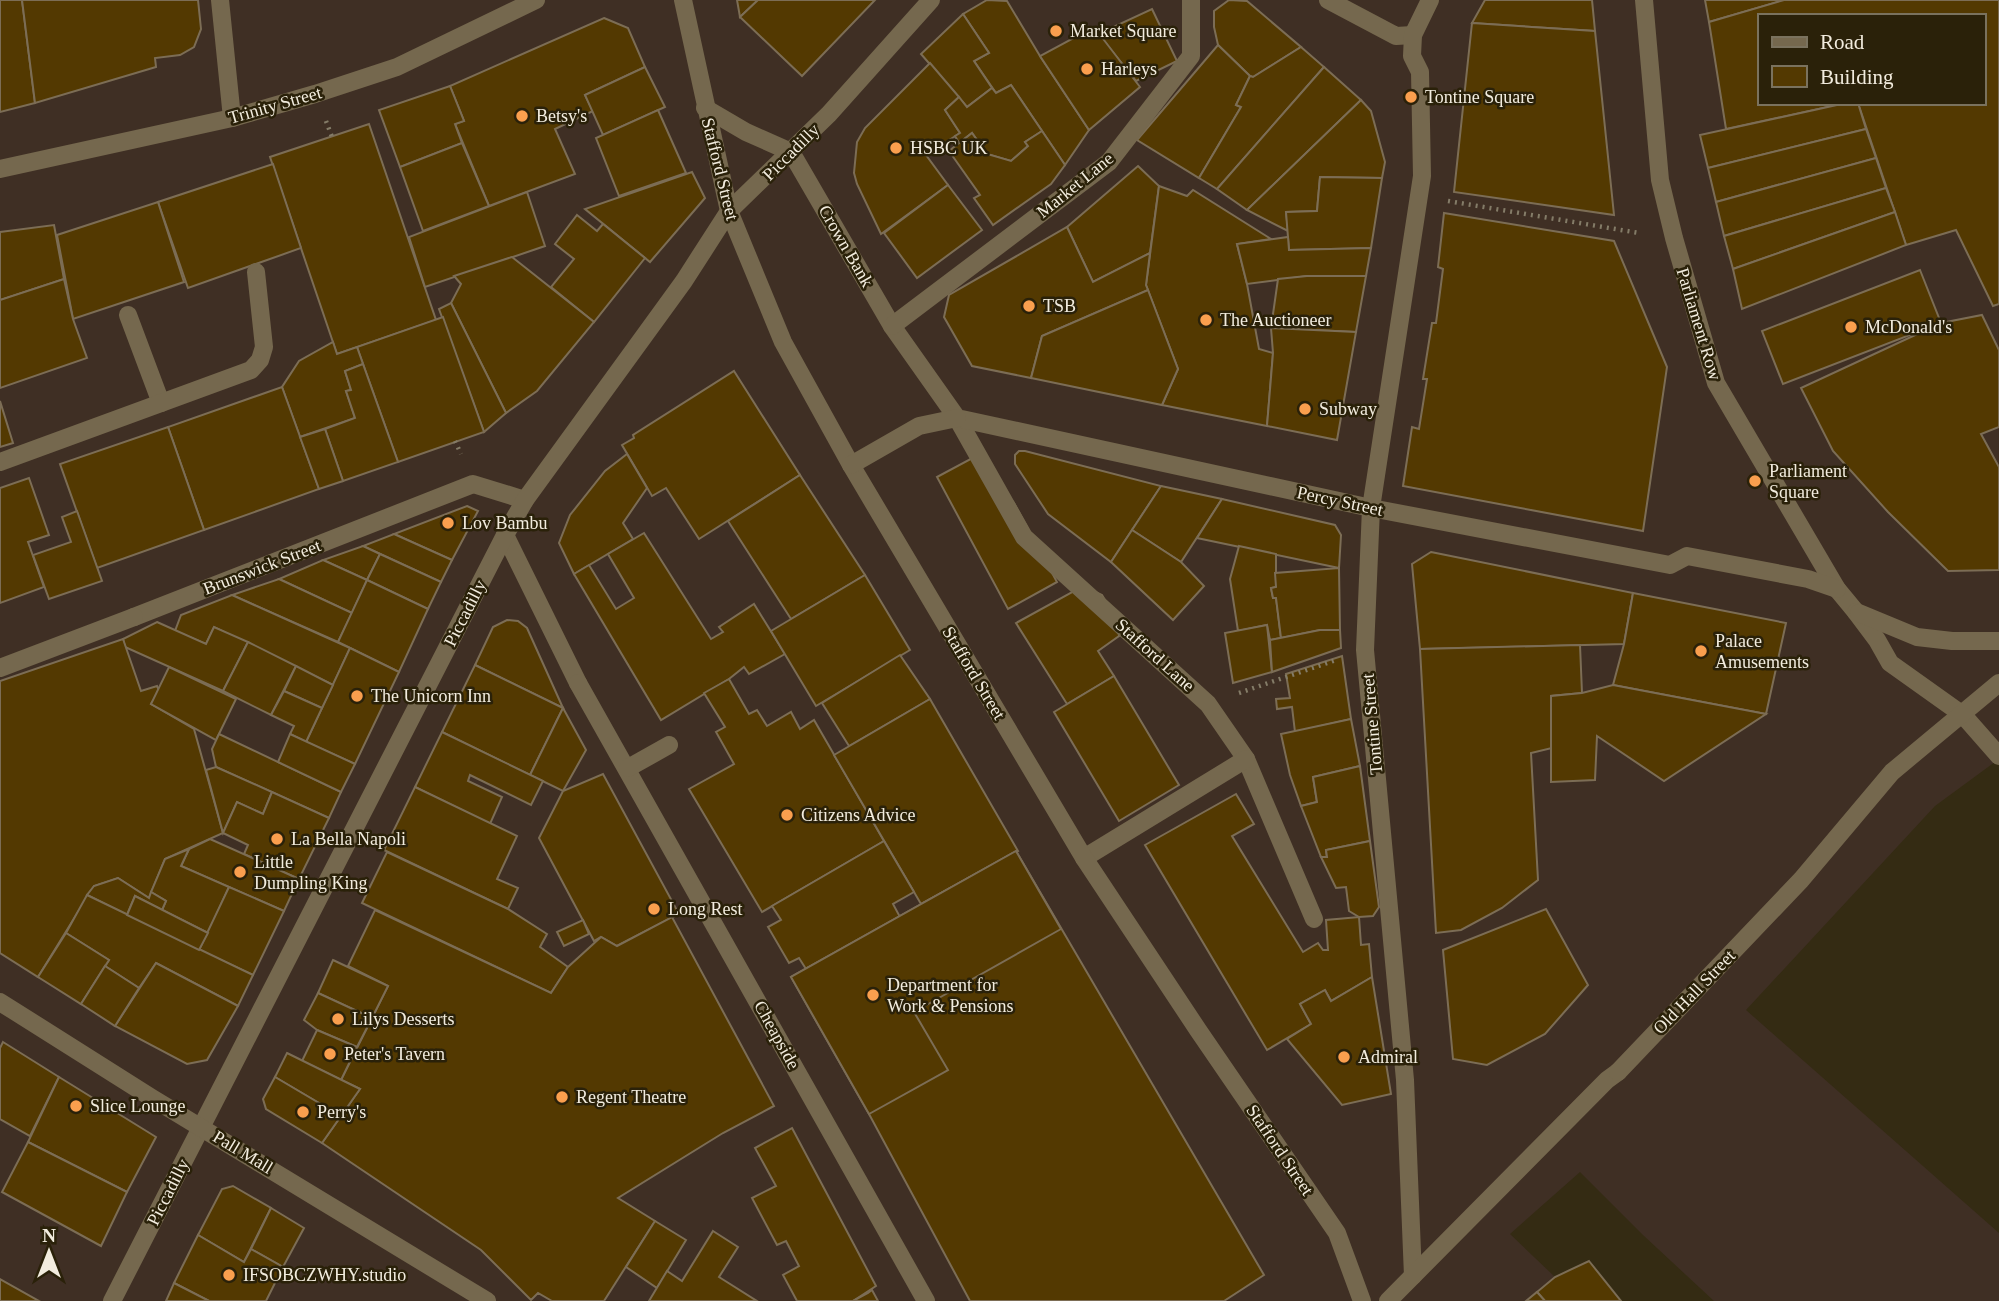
<svg xmlns="http://www.w3.org/2000/svg" width="1999" height="1301" viewBox="0 0 1999 1301" font-family="'Times New Roman',serif">
<style>
.commercial{fill:#3f2f24;fill-rule:evenodd}
.building{fill:#533901;stroke:#7c6d55;stroke-width:2}
.lines{fill:none;stroke-linecap:round;stroke-linejoin:round}
.path{stroke:#847c68;stroke-width:4.5;stroke-dasharray:2 5;stroke-linecap:butt}
.service{stroke:#75684e;stroke-width:18}
.pedestrian{stroke:#75684e;stroke-width:18}
.minor{stroke:#75684e;stroke-width:18}
.poi-dot{fill:#fa9f4e;stroke:#2a2109;stroke-width:2.5}
.labels{text-anchor:middle;stroke-width:5;stroke-linejoin:round;paint-order:stroke}
.poi-label{font-size:18px;fill:#f2ecde;stroke:#2a2109;text-anchor:start}
.street-label{font-size:18px;fill:#f2ecde;stroke:#2a2109}
</style>
<rect width="100%" height="100%" fill="#342b13"/>
<path class="commercial" d="M0,0h1999v759l-64,47 -189,204 253,223v68h-285l-71,-66 -63,-63 -70,62 45,43 -29,24h-1526zM1759,16h224v87h-224z"/>
<g class="building">
<path d="M0,0h22l13,103 -35,9z"/>
<path d="M22,0h176l3,29 -7,18 -14,8 -25,3 1,9 -121,36z"/>
<path d="M737,0h21l-18,17z"/>
<path d="M758,0h117l-73,76 -62,-59z"/>
<path d="M987,0l20,1 33,55 49,74 -24,35 -54,-80 -15,8 -22,-32 15,-8 -26,-39z"/>
<path d="M1229,0l18,1 54,46 -48,30 -3,-1 -32,-31 -4,-18v-16z"/>
<path d="M1485,0h107l3,31 -123,-8z"/>
<path d="M1705,0h79l-75,22z"/>
<path d="M1784,0h215v304l-6,2 -37,-76 -50,15 -48,-142h125v-87h-224v87h87l-120,26 -17,-107z"/>
<path d="M1152,9l25,52 -41,20 -38,-47z"/>
<path d="M963,14l26,39 -15,8 18,27 -25,19 -46,-53z"/>
<path d="M604,18l24,10 17,39 -60,28 8,16 -38,18 20,45 -86,32 -34,-82 9,-3 -14,-35z"/>
<path d="M1472,23l123,8 19,184 -160,-23z"/>
<path d="M1094,27l46,60 -51,43 -49,-74z"/>
<path d="M1218,45l32,31 -14,29 5,2 -42,71 -62,-38z"/>
<path d="M1301,47l23,20 -107,122 -18,-11 42,-71 -5,-2 14,-29 3,1z"/>
<path d="M930,63l29,34 -14,13 15,23 -34,22 22,30 -67,49 -24,-50 -3,-11 3,-31 8,-14z"/>
<path d="M645,67l20,40 -62,28 -18,-40z"/>
<path d="M1324,67l37,33 -114,110 -30,-21z"/>
<path d="M1011,85l31,46 -17,11 3,4 -17,15 -24,-7 -15,-21 -13,10 -4,-7 5,-3 -15,-23 14,-13 8,10 25,-19 4,5z"/>
<path d="M450,86l14,35 -9,3 7,19 -62,24 -21,-57z"/>
<path d="M1361,100l10,11 14,51 -3,16 -62,-1 -3,34 -31,1 2,19 -41,-21z"/>
<path d="M1846,103h12l8,26 -158,39 -8,-33z"/>
<path d="M658,110l28,63 -67,23 -23,-58z"/>
<path d="M369,124l67,196 -99,34 -67,-197z"/>
<path d="M1866,129l10,29 -160,44 -8,-34z"/>
<path d="M1042,131l23,34 -14,19 -58,41 -19,-27 6,-3 -31,-44 23,-18 15,21 24,7 17,-15 -3,-4z"/>
<path d="M462,143l27,63 -66,25 -23,-64z"/>
<path d="M1876,158l10,30 -162,48 -8,-34z"/>
<path d="M273,164l28,84 -113,40 -30,-86z"/>
<path d="M1138,166l21,20 -9,67 -57,29 -26,-55z"/>
<path d="M692,172l13,26 -55,64 -65,-53z"/>
<path d="M1320,177l62,1 -11,70 -82,2 -3,-38 31,-1z"/>
<path d="M948,185l34,45 -65,48 -33,-45z"/>
<path d="M1159,186l28,10 6,-6 78,49 -34,5 10,40 12,65 14,4 -6,73 -105,-21 16,-36 -32,-84z"/>
<path d="M1886,188l9,24 -162,57 -9,-33z"/>
<path d="M527,192l18,54 -120,41 -16,-50z"/>
<path d="M158,202l26,80 -111,37 -16,-84z"/>
<path d="M1895,212l11,33 -164,64 -9,-40z"/>
<path d="M1444,213l170,28 53,126 -24,164 -240,-45 9,-59 7,2 8,-50h-4l9,-56h4l7,-54 -5,-2z"/>
<path d="M577,215l20,16 6,-7 42,34 -51,64 -43,-35 23,-28 -19,-15z"/>
<path d="M54,225l10,54 -64,21v-68z"/>
<path d="M1067,227l26,55 57,-29 -4,32 2,5 -106,46 -11,42 -59,-12 -28,-49 5,-22z"/>
<path d="M1288,237l1,13 82,-2 -5,28h-59l-60,8 -10,-40z"/>
<path d="M512,257l82,65 -57,69 -31,22 -55,-110 10,-19 -7,-8z"/>
<path d="M1920,270l21,53 -158,61 -21,-53z"/>
<path d="M1307,276h59l-10,56 -85,-4 7,-49z"/>
<path d="M64,279l9,40 14,39 -87,30v-88z"/>
<path d="M1148,290l30,79 -16,36 -131,-27 11,-42z"/>
<path d="M451,303l55,110 -22,19 -45,-123z"/>
<path d="M1982,315l17,35v77l-18,7 18,33v103l-51,1 -60,-59 -55,-61 -32,-63 140,-65z"/>
<path d="M443,317l41,115 -86,30 -41,-115z"/>
<path d="M1271,328l85,4 -19,108 -70,-14 6,-73z"/>
<path d="M333,342l4,12 20,-7 6,17 -18,7 6,19 -5,1 9,27 -55,19 -18,-50 17,-26z"/>
<path d="M363,364l35,98 -55,19 -18,-52 30,-11 -9,-27 5,-1 -6,-19z"/>
<path d="M734,371l66,104 -101,64 -33,-51 -14,8 -30,-51 12,-7 -1,-3z"/>
<path d="M282,387l37,102 -115,41 -36,-103z"/>
<path d="M0,401l13,42 -13,4z"/>
<path d="M168,427l36,103 -107,38 -37,-104z"/>
<path d="M325,429l18,52 -24,8 -19,-52z"/>
<path d="M1019,451h6l136,35 -50,76 -63,-48 -33,-50v-9z"/>
<path d="M627,454l20,34 -24,35 10,16 -59,35 -15,-31 11,-28 35,-44z"/>
<path d="M978,455l36,48 43,79 -49,27 -71,-132z"/>
<path d="M800,475l65,100 -74,44 -63,-98z"/>
<path d="M29,478l20,57 -21,7 16,45 -44,16v-115z"/>
<path d="M1161,486l61,13 -41,63 -49,-32z"/>
<path d="M1222,499l113,26 6,10 -2,33 -142,-30z"/>
<path d="M467,506l11,5 -26,49 -58,-26z"/>
<path d="M77,511l25,70 -53,18 -16,-44 38,-13 -9,-25z"/>
<path d="M1132,530l49,32 23,24 -31,34 -62,-58z"/>
<path d="M644,533l67,106 12,-7 -4,-5 35,-23 31,50 -36,20 -5,-7 -15,12 -68,41 -87,-146 15,-9 27,44 18,-11 -26,-44z"/>
<path d="M394,534l58,26 -11,22 -78,-36z"/>
<path d="M363,546l17,8 -13,26 -44,-20z"/>
<path d="M1239,546l37,8v33l-5,1 2,10h3l5,40 -11,2 -3,-15 -29,6 -8,-52z"/>
<path d="M1431,552l202,41 -9,51 -204,5 -8,-85z"/>
<path d="M380,554l61,28 -13,27 -61,-29z"/>
<path d="M323,560l44,20 -15,33 -73,-34z"/>
<path d="M1339,568l1,62h-20l-39,8 -5,-40h-3l-2,-10 5,-1 -1,-14z"/>
<path d="M865,575l45,75 -94,56 -45,-75z"/>
<path d="M279,579l73,34 -14,29 -106,-47z"/>
<path d="M367,580l61,29 -29,63 -61,-30z"/>
<path d="M1083,586l19,9 15,25 2,16 -21,15 16,25 -47,28 -51,-81z"/>
<path d="M1633,593l153,30 -20,91 -153,-29 11,-41z"/>
<path d="M232,595l118,53 -17,37 -119,-58 -8,17 -31,-13 6,-16z"/>
<path d="M507,620l11,1 9,7 36,80 -88,-43 18,-38z"/>
<path d="M157,622l49,22 8,-17 34,15 -25,49 -98,-44 -2,-8z"/>
<path d="M1267,625l5,47 -39,11 -8,-50z"/>
<path d="M1320,630h20l1,18 -69,24 -2,-32z"/>
<path d="M123,639l18,52 16,-5 2,5 -8,13 43,25 29,104 -58,26 -16,39 -31,-20 -24,8 -56,91 -38,-24v-272z"/>
<path d="M248,642l48,24 -25,49 -48,-24z"/>
<path d="M1580,645l2,48 -31,3 1,52 -21,5 7,127 -36,28 -41,22 -25,3 -16,-284z"/>
<path d="M350,648l49,24 -44,92 -49,-22z"/>
<path d="M900,655l30,44 -81,47 -27,-43z"/>
<path d="M1342,656l9,63 -56,13 -3,-25 -15,2 -1,-10 14,-1 -4,-24z"/>
<path d="M475,665l88,43 -33,67 -88,-43z"/>
<path d="M296,666l37,19 -11,23 -38,-17z"/>
<path d="M169,667l67,32 -20,41 -65,-36z"/>
<path d="M1114,676l65,109 -60,36 -65,-109z"/>
<path d="M729,679l20,35 8,-4 10,16 24,-14 9,17 14,-9 70,121 -122,71 -73,-123 45,-25 -18,-32 9,-5 -21,-34z"/>
<path d="M1613,685l153,29 -102,67 -67,-45 -2,44 -44,2v-86l31,-3z"/>
<path d="M284,691l38,17 -16,34 -16,-8 4,-8 -23,-11z"/>
<path d="M930,699l88,152 -97,53 -87,-149z"/>
<path d="M563,708l23,42 -23,41 -33,-16z"/>
<path d="M1351,719l9,47 -47,11 4,25 -16,4 -11,-31 -9,-41z"/>
<path d="M442,732l101,49 -12,24 -61,-30 -2,6 34,16 -12,27 -75,-37z"/>
<path d="M219,734l122,58 -12,26 -113,-51 -4,-18z"/>
<path d="M290,734l65,30 -14,28 -63,-30z"/>
<path d="M1360,766l10,75 -44,9 1,7h-6l-20,-51 16,-4 -4,-25z"/>
<path d="M216,767l56,25 -9,22 -26,-12 -14,31 -17,-63z"/>
<path d="M603,774l76,140 -62,32 -16,-9 -7,4 -55,-103 24,-47z"/>
<path d="M415,787l102,49 -20,43 21,9 -10,21 -124,-59z"/>
<path d="M272,792l57,26 -30,61 -55,-25 4,-9 -25,-12 14,-31 26,12z"/>
<path d="M1236,794l18,30 -22,12 71,116 15,-9 5,7h5l-2,-30 33,-3 2,28 8,-1 3,33 -41,24 -6,-11 -25,14 11,20 -44,26 -122,-205z"/>
<path d="M210,839l89,40 -15,32 -103,-45 8,-17z"/>
<path d="M884,841l30,51 -21,12 7,13 -94,52 -7,-11 -10,5 -21,-36 13,-7 -9,-14z"/>
<path d="M1370,841l9,66 -6,9 -14,1 -10,-6 -3,-24 -10,1 -15,-31h6l-1,-7z"/>
<path d="M189,849l-8,17 48,21 -21,46 -46,-23 4,-9 -15,-9 14,-33z"/>
<path d="M1016,851l248,424 -40,26h-254l-101,-187 -78,-137z"/>
<path d="M1016,851l45,78 -147,83 34,58 -79,44 -78,-137z"/>
<path d="M387,852l121,57 39,25 -7,13 28,20 -17,26 -189,-90z"/>
<path d="M118,878l31,20 2,-6 15,9 -4,9 -27,-14 -8,19 -40,-20 7,-9z"/>
<path d="M229,887l55,24 -31,64 -54,-25z"/>
<path d="M87,895l166,80 -15,31 -82,-43 -17,25 -34,-22 4,-6 -43,-27z"/>
<path d="M135,896l73,37 -9,17 -72,-35z"/>
<path d="M1546,909l42,76 -43,49 -58,31 -34,-6 -10,-109z"/>
<path d="M375,910l176,83 17,-26 33,-30 16,9 55,-29 102,189 -51,27 -105,65 37,23 -51,80h-52l-14,-8 -7,7 -50,-50 -159,-107 38,-54 -19,-9 47,-94 -40,-20z"/>
<path d="M583,920l6,14 -25,12 -7,-14z"/>
<path d="M66,933l43,27 -28,44 -43,-27z"/>
<path d="M333,960l55,26 -16,32 -54,-25z"/>
<path d="M156,963l82,43 -31,54 -20,4 -72,-38z"/>
<path d="M105,966l34,22 -24,38 -34,-22z"/>
<path d="M1372,977l19,117 -49,11 -55,-66 24,-15 -11,-20 25,-14 6,11z"/>
<path d="M318,993l54,25 -15,29 -40,-17 -13,-10z"/>
<path d="M317,1030l40,17 -16,33 -39,-19z"/>
<path d="M3,1042l56,35 -29,59 -30,-17v-71z"/>
<path d="M287,1053l73,36 -19,27 -66,-39z"/>
<path d="M59,1077l97,60 -29,55 -99,-50z"/>
<path d="M275,1077l66,39 -19,27 -56,-34 -3,-10z"/>
<path d="M792,1128l84,158 -23,15h-56l-14,-26 16,-9 -13,-25 -9,4 -25,-47 24,-12 -21,-38z"/>
<path d="M28,1142l99,50 -26,54 -99,-54z"/>
<path d="M233,1186l38,22 -27,54 -46,-27 24,-46z"/>
<path d="M271,1208l33,20 -21,39 -32,-18z"/>
<path d="M655,1221l31,19 -29,48 -31,-21z"/>
<path d="M713,1231l25,16 -19,30 38,24h-108l18,-30 15,10z"/>
<path d="M198,1235l46,27 7,-13 32,18 -17,34h-57l-35,-18z"/>
<path d="M1589,1261l32,40h-76l-8,-9 18,-15z"/>
<path d="M0,1279l39,22h-39z"/>
<path d="M174,1283l35,18h-43z"/>
<path d="M872,1290l6,11h-25l15,-8z"/>
<path d="M1537,1292l8,9h-19z"/>
</g>
<g class="lines">
<g class="path">
<path d="M326,121l6,16"/>
<path d="M1448,201l191,32"/>
<path d="M455,441l6,13"/>
<path d="M1239,693l97,-33"/>
</g>
<g class="service">
<path d="M128,315l33,88"/>
<path d="M957,418l67,119 184,167 38,55 68,160"/>
<path d="M0,462l251,-92 9,-10 4,-13 -8,-75"/>
<path d="M1084,858l162,-99"/>
</g>
<g class="pedestrian">
<path d="M1328,0l68,36 17,-1"/>
<path d="M1644,0l16,180 14,58 42,145 121,206 19,23"/>
<path d="M705,108l41,24 45,20 101,174 65,92 414,90 299,57 17,-9 121,23 29,10"/>
<path d="M892,326l217,-164 82,-106v-56"/>
<path d="M505,535l73,148"/>
<path d="M134,617l339,-133 52,16"/>
<path d="M1413,1276l-8,-196 -40,-430 6,-142 51,-332 -2,-104 -8,-16 1,-21 17,-35"/>
<path d="M112,1301l393,-766 20,-35 159,-219 45,-70 100,-97 102,-114"/>
<path d="M1388,1301l219,-221 11,-8"/>
</g>
<g class="minor">
<path d="M220,0l12,118"/>
<path d="M683,0l46,211 54,131 68,123 233,393 114,172 139,203 25,68"/>
<path d="M0,169l232,-51 83,-24 82,-27 139,-67"/>
<path d="M851,465l68,-39 38,-8"/>
<path d="M1856,612l21,28 13,23 73,52 36,41"/>
<path d="M1859,613l58,24 35,4h47"/>
<path d="M0,668l134,-51"/>
<path d="M578,683l348,618"/>
<path d="M628,768l41,-23"/>
<path d="M0,1002l152,96 335,203"/>
<path d="M1618,1072l183,-192 91,-108 107,-89"/>
</g>
</g>
<g class="poi-dot">
<circle cx="1056" cy="31" r="7"/>
<circle cx="1087" cy="69" r="7"/>
<circle cx="1411" cy="97" r="7"/>
<circle cx="522" cy="116" r="7"/>
<circle cx="896" cy="148" r="7"/>
<circle cx="1029" cy="306" r="7"/>
<circle cx="1206" cy="320" r="7"/>
<circle cx="1851" cy="327" r="7"/>
<circle cx="1305" cy="409" r="7"/>
<circle cx="1755" cy="481" r="7"/>
<circle cx="448" cy="523" r="7"/>
<circle cx="1701" cy="651" r="7"/>
<circle cx="357" cy="696" r="7"/>
<circle cx="787" cy="815" r="7"/>
<circle cx="277" cy="839" r="7"/>
<circle cx="240" cy="872" r="7"/>
<circle cx="654" cy="909" r="7"/>
<circle cx="873" cy="995" r="7"/>
<circle cx="338" cy="1019" r="7"/>
<circle cx="330" cy="1054" r="7"/>
<circle cx="1344" cy="1057" r="7"/>
<circle cx="562" cy="1097" r="7"/>
<circle cx="76" cy="1106" r="7"/>
<circle cx="303" cy="1112" r="7"/>
<circle cx="229" cy="1275" r="7"/>
</g>
<g class="labels">
<g class="poi-label">
<text x="1070" y="37">Market Square</text>
<text x="1101" y="75">Harleys</text>
<text x="1425" y="103">Tontine Square</text>
<text x="536" y="122">Betsy's</text>
<text x="910" y="154">HSBC UK</text>
<text x="1043" y="312">TSB</text>
<text x="1220" y="326">The Auctioneer</text>
<text x="1865" y="333">McDonald's</text>
<text x="1319" y="415">Subway</text>
<text x="1769" y="477">Parliament<tspan x="1769" dy="21">Square</tspan></text>
<text x="462" y="529">Lov Bambu</text>
<text x="1715" y="647">Palace<tspan x="1715" dy="21">Amusements</tspan></text>
<text x="371" y="702">The Unicorn Inn</text>
<text x="801" y="821">Citizens Advice</text>
<text x="291" y="845">La Bella Napoli</text>
<text x="254" y="868">Little<tspan x="254" dy="21">Dumpling King</tspan></text>
<text x="668" y="915">Long Rest</text>
<text x="887" y="991">Department for<tspan x="887" dy="21">Work &amp; Pensions</tspan></text>
<text x="352" y="1025">Lilys Desserts</text>
<text x="344" y="1060">Peter's Tavern</text>
<text x="1358" y="1063">Admiral</text>
<text x="576" y="1103">Regent Theatre</text>
<text x="90" y="1112">Slice Lounge</text>
<text x="317" y="1118">Perry's</text>
<text x="243" y="1281">IFSOBCZWHY.studio</text>
</g>
<g class="street-label">
<text transform="translate(275 105) rotate(-16)" y="6">Trinity Street</text>
<text transform="translate(791 152) rotate(-45)" y="6">Piccadilly</text>
<text transform="translate(720 169) rotate(76)" y="6">Stafford Street</text>
<text transform="translate(1075 185) rotate(-39)" y="6">Market Lane</text>
<text transform="translate(846 246) rotate(60)" y="6">Crown Bank</text>
<text transform="translate(1699 324) rotate(73)" y="6">Parliament Row</text>
<text transform="translate(1340 501) rotate(12)" y="6">Percy Street</text>
<text transform="translate(262 567) rotate(-21)" y="6">Brunswick Street</text>
<text transform="translate(465 613) rotate(-63)" y="6">Piccadilly</text>
<text transform="translate(1155 655) rotate(42)" y="6">Stafford Lane</text>
<text transform="translate(974 673) rotate(59)" y="6">Stafford Street</text>
<text transform="translate(1372 724) rotate(-95)" y="6">Tontine Street</text>
<text transform="translate(1694 992) rotate(-46)" y="6">Old Hall Street</text>
<text transform="translate(777 1035) rotate(61)" y="6">Cheapside</text>
<text transform="translate(1280 1150) rotate(56)" y="6">Stafford Street</text>
<text transform="translate(243 1152) rotate(31)" y="6">Pall Mall</text>
<text transform="translate(168 1192) rotate(-63)" y="6">Piccadilly</text>
</g>
</g>
<rect x="1758" y="14" width="228" height="91" fill="#2a2109" stroke="#7a725e" stroke-width="2"/>
<rect x="1772" y="37" width="35" height="10" fill="#75684e" stroke="#7a725e" stroke-width="2"/>
<text x="1820" y="49" font-size="21" fill="#f2ecde">Road</text>
<rect x="1772" y="66" width="35" height="21" fill="#533901" stroke="#7a725e" stroke-width="2"/>
<text x="1820" y="84" font-size="21" fill="#f2ecde">Building</text>
<g transform="translate(49 1252)" stroke="#2a2109" stroke-width="5" paint-order="stroke">
<path d="M0-5L12 26L0 18L-12 26Z" fill="#f2ecde"/>
<text y="-10" font-size="19" font-weight="bold" text-anchor="middle" fill="#f2ecde">N</text>
</g>
</svg>
